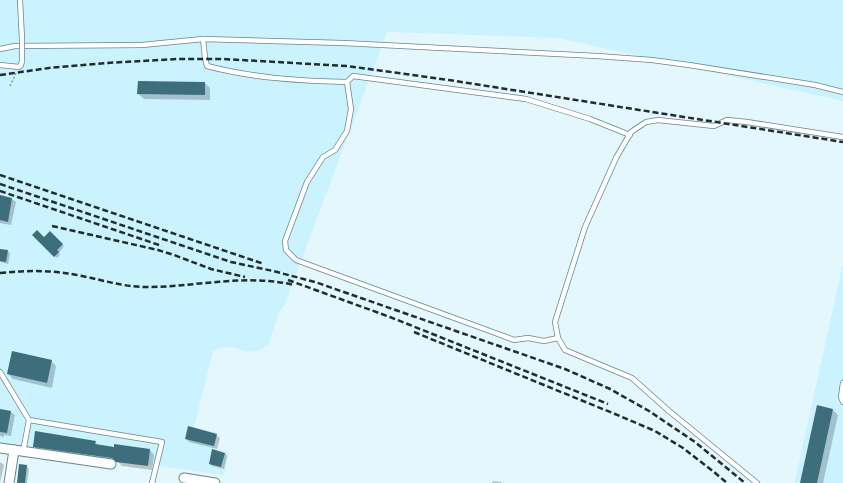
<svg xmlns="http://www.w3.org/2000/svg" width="843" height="483" viewBox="0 0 843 483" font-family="'DejaVu Sans',sans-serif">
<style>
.built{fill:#caf3ff}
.shadow{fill:#0003}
.building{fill:#3e6e7c}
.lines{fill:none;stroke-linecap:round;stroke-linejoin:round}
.service-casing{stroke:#68858d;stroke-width:6}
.minor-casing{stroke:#68858d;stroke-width:11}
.path{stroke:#8c9b9f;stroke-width:1.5;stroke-dasharray:2 2;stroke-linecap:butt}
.service{stroke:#fff;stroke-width:4.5}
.minor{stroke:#fff;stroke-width:9}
.rail{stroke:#212c2f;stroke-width:2.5;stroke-dasharray:6 3;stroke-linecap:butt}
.service-bridge-casing{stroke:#68858d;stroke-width:6;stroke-linecap:butt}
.service-bridge{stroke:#fff;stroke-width:4.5}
</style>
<rect width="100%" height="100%" fill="#e4f7fc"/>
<g class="built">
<path d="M0,0h843v101l-285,-63 -171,-6 -103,274 -5,6 -11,33 -11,6 -9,1 -13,-4 -11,-1 -11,4 -19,76 24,6 -4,16 15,3 -5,23 -224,-31z"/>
<path d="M843,263v220h-48v-2z"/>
</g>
<g class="shadow">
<path d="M205,83l5,5v12l-66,-1 -6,-5z"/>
<path d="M0,196l12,3 4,3 -5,23 -11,-2z"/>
<path d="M50,233l14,13 -5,7 1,2 -3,3 -24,-23 11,4z"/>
<path d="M0,250l8,1 2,3 -2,10 -8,-2z"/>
<path d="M51,361l5,5 -4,22 -39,-9 -5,-5z"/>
<path d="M0,410l11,2 4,3 -4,21 -7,-1v2l-4,-1z"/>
<path d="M833,410l5,5 -15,68h-21z"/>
<path d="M216,435l4,3 -3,11 -28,-7 -3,-4z"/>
<path d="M95,442l4,4 51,4 4,5 -2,15 -30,-4 -4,-4 -79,-11 -5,-5z"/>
<path d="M225,453l2,3 -3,13 -12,-3 -2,-2z"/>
<path d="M0,462l4,3 -4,18z"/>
<path d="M27,466l2,3 -2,14h-9z"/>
<path d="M493,481l8,1 1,1h-10z"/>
</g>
<g class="building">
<path d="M138,81l67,1v13l-68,-1z"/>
<path d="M0,195l12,3 -4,24 -8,-2z"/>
<path d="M37,230l7,7 6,-6 13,13 -6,6 2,2 -5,5 -22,-22z"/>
<path d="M0,249l8,1 -2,12 -6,-1z"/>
<path d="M12,351l40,9 -5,23 -40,-9z"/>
<path d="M817,405l16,4 -16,74h-17z"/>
<path d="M0,409l11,2 -4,22 -7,-1z"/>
<path d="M188,426l29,8 -3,12 -29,-7z"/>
<path d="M35,431l61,10 -1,3 19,3v-3l36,5 -2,17 -32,-4 -4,-4 -79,-11z"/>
<path d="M212,449l13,4 -4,14 -12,-3z"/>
<path d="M19,464l8,1 -2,18h-8z"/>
</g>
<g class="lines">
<g class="service-casing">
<g id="service">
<path d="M20,0l2,39"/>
<path d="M203,39l2,19 2,8c46,12 93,15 140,16"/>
<path d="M0,49l15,-3 127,-1 61,-6 140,4 254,13 55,4 37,5 126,20 28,7"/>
<path d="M0,65l19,2 2,-2 1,-4"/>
<path d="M558,338l-14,3 -16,-3 -14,2 -16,-6 -202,-74 -10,-10 -1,-9 22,-59 16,-25 12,-7 12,-19 4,-22 -4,-27 6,-6 173,23 64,20 40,16"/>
<path d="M0,372l29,48 -6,32"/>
<path d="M843,383l-2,14 2,5"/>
<path d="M29,420l133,22 -10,41"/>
<path d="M757,483l-88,-72 -37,-33 -67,-28 -7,-12 -3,-16 30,-95 31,-69 15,-26 15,-10 12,-2 56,6 13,-6 20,2 96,15"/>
</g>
</g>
<g class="minor-casing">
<g id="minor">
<path d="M0,448l111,16"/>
<path d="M184,478l31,5"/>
<path d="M9,483l5,-33"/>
</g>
</g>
<path class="path" d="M10,86l6,-13"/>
<use href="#service" class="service"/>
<use href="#minor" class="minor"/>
<g class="rail">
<path d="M0,75l49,-7 57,-5 72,-4h45l124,7 102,14 394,62"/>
<path d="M0,175l264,89"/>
<path d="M0,184l231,78 42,9 42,11 250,87 45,20 39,22 46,31 50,41"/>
<path d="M0,191l162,55"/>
<path d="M52,226l106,24 16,5 37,14 34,8"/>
<path d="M0,273c29,-3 53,-3 82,3 20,4 39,10 60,11 50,1 101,-14 152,-2"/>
<path d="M288,280l102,37 218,87"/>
<path d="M414,332l201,82 40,17 28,17 31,24 13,11"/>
</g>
<g class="service-bridge-casing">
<path id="service-bridge" d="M22,61v-22"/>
</g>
<use href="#service-bridge" class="service-bridge"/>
</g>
</svg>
